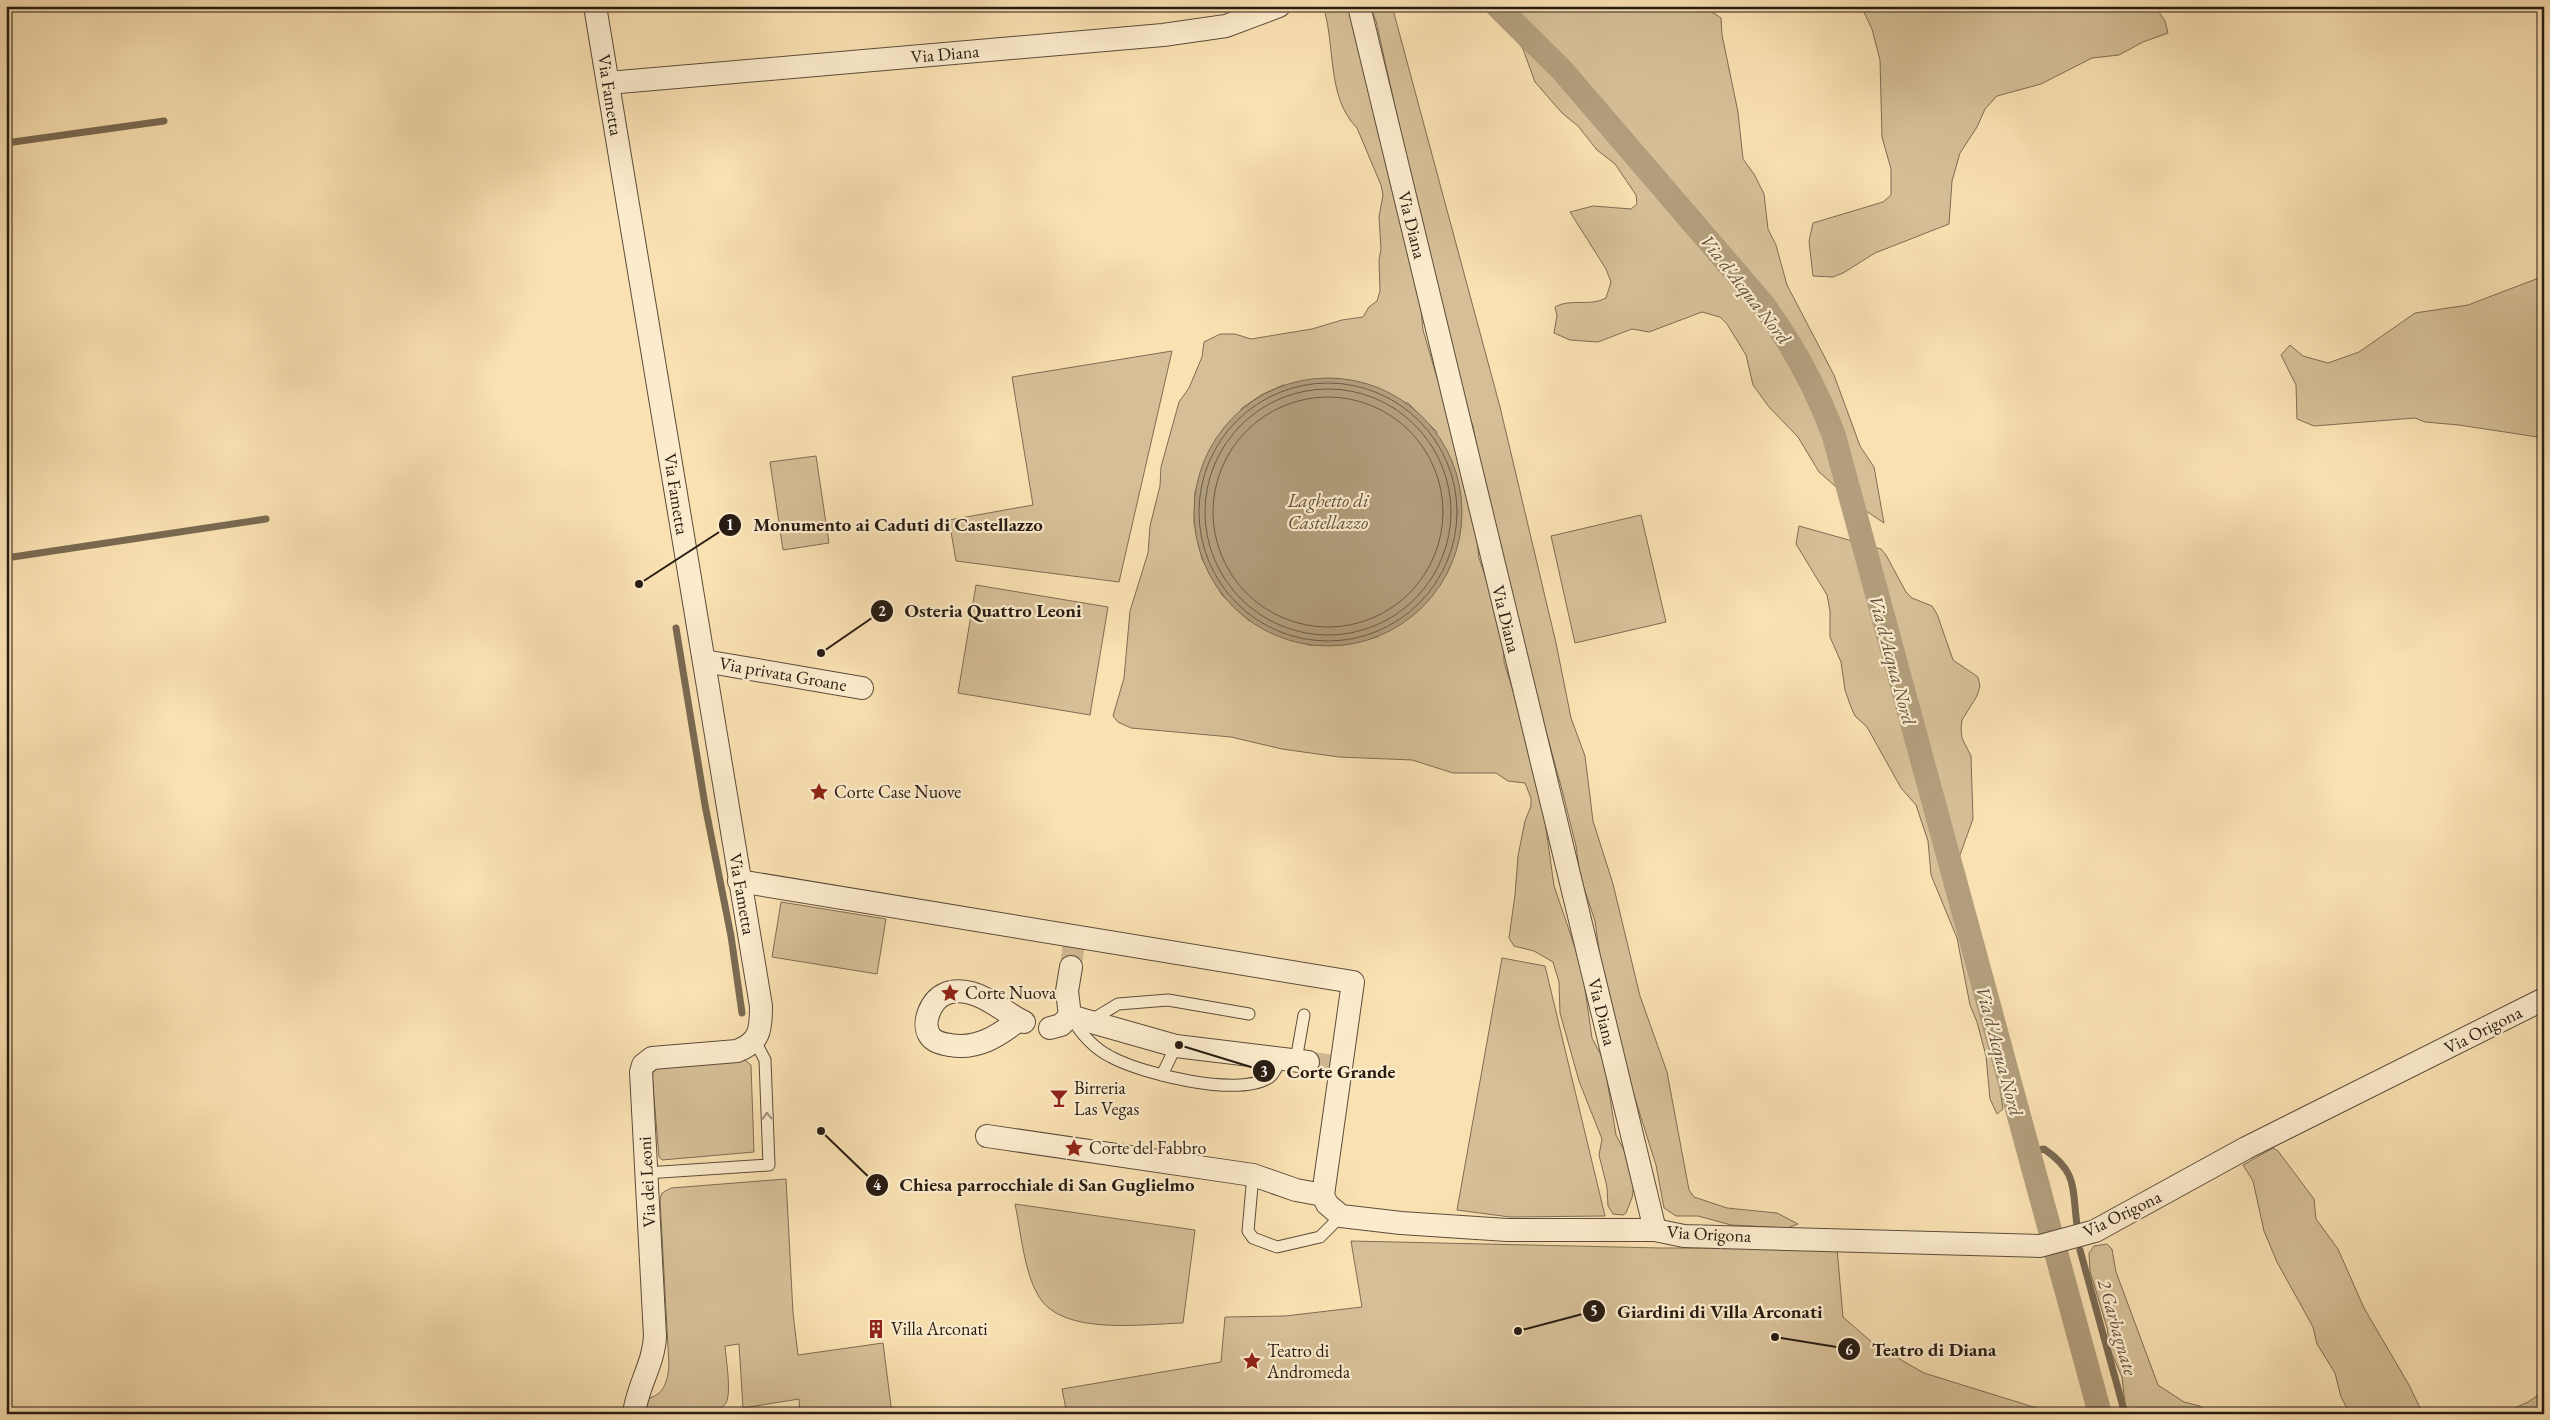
<svg xmlns="http://www.w3.org/2000/svg" width="2550" height="1420" viewBox="0 0 2550 1420" font-family="'EB Garamond',serif">
<style>
.green{fill:#d6bf97;stroke:#7e6d54;fill-rule:evenodd}
.water{fill:#b29e7c;stroke:#7a6a52}
.lines{fill:none;stroke-linecap:round;stroke-linejoin:round}
.shore{stroke:#6c5c47;stroke-width:1}
.stream{stroke:#7a6a52;stroke-width:7}
.canal{stroke:#b29e7c;stroke-width:24}
.street-tunnel{stroke:#d0b992;stroke-width:22;stroke-dasharray:22 11;stroke-linecap:butt}
.lane-casing{stroke:#5c4c3a;stroke-width:13}
.street-casing{stroke:#5c4c3a;stroke-width:24}
.lane{stroke:#fceccd;stroke-width:11}
.street{stroke:#fceccd;stroke-width:22}
.oneway{stroke:#9c8e79}
.labels{text-anchor:middle;stroke-width:4.5;stroke-linejoin:round;paint-order:stroke}
.street-label{font-size:18px;fill:#271b12;stroke:#fceccd}
.poi-label{font-size:18px;fill:#271b12;stroke:#fceccd;text-anchor:start}
.water-label{font-size:19px;font-style:italic;fill:#5f4f3c;stroke:#fceccd}
.leader{fill:none;stroke:#271b12;stroke-width:2}
.callout-dot{fill:#271b12;stroke:#fceccd;stroke-width:2}
.mark-label{font-size:15px;text-anchor:middle;font-weight:bold;fill:#fff}
.callout-label{font-size:19px;text-anchor:middle;font-weight:bold;fill:#271b12;stroke:#fceccd;stroke-width:4.5;stroke-linejoin:round;paint-order:stroke}
</style>
<rect width="100%" height="100%" fill="#fae1b2"/>
<filter id="stains"><feTurbulence type="fractalNoise" baseFrequency=".004" numOctaves="4"/><feColorMatrix values="0 0 0 0 .2 0 0 0 0 .09 0 0 0 0 .02 0 0 0 .5 -.17"/></filter>
<radialGradient id="worn" r=".72"><stop offset=".6" stop-color="#630" stop-opacity="0"/><stop offset="1" stop-color="#630" stop-opacity=".3"/></radialGradient>
<g class="green">
<path d="M1323,6h33l63,283 4,41 49,167 7,61 24,72 1,32 16,51 25,108 9,65 28,82 10,70 12,23 12,74 8,15 10,34 -2,14 -6,15 -3,2 -10,-1 -5,-8 -1,-19 -8,-32 3,-16 -23,-58 -19,-68 -1,-31 -6,-20 -19,-11 -20,-5 -5,-8 6,-43 3,-39 7,-35 6,-15v-8l-6,-15 -17,-2 -12,-8h-43l-41,-13 -73,-3 -57,-8 -51,-12 -100,-9 -13,-6 -5,-6 11,-38 6,-67 18,-58 2,-27 10,-40 1,-19 18,-65 10,-14 13,-31 2,-15 16,-8h15l16,5 61,-10 30,-9 21,-3 6,-10 8,-6 3,-10 -1,-31 2,-11 -2,-32 4,-22 -2,-10 -24,-57c-31,-31 -21,-83 -34,-122zM1283,385l125,18 29,29 -60,205 -34,8h-34l-61,-25 -26,-25 -20,-36 -8,-36 1,-31 47,-84 19,-13z"/>
<path d="M1370,6h22l108,401 56,236 15,75 14,38 8,65 20,63 27,112 27,76 22,118 5,7 33,11 50,5 21,11 -11,4 -56,-3 -33,-9h-22l-12,-8 -8,-43 -29,-92 -25,-102 -7,-50 -15,-45 -4,-30 -14,-56 -58,-214 -2,-27 -22,-84 -7,-39 -17,-45 -80,-360z"/>
<path d="M1482,6h171c24,8 47,-5 68,12l1,17 16,77 5,47 11,15 10,20 4,35 8,16 11,40 47,90 26,71 14,21 10,56 -27,-18 -38,-33 -21,-35 -29,-30 -16,-22 -7,-30 -19,-31 -7,-7 -18,-5 -53,20 -17,-3 -34,13 -28,-2 -16,-7 3,-17 -2,-9c15,-9 35,0 51,-9l5,-16 -5,-13 -36,-57 23,-6 38,3 6,-5 -1,-9 -21,-31 -18,-14 -19,-24 -16,-13 -27,-31 -12,-33 -19,-24z"/>
<path d="M1861,6h294l10,15 3,12 -25,9 -24,13 -27,3 -51,26 -44,12 -12,13 -8,18 -17,26 -8,28 -3,43 -74,29 -32,20 -10,4 -20,-1 -4,-35 4,-18 70,-21 8,-7v-26l-9,-32 -2,-77 -8,-31z"/>
<path d="M2544,276v162l-85,-13 -34,-3 -10,-4 -101,8 -17,-7 -1,-34 -15,-30 9,-10 13,11 25,7 31,-11 56,-39 53,-8z"/>
<path d="M1172,351l-53,231 -163,-21 -7,-41 84,-15 -21,-128z"/>
<path d="M816,456l13,87 -46,7 -13,-88z"/>
<path d="M1641,515l25,107 -91,21 -24,-107z"/>
<path d="M1799,526l82,23 5,6 20,37 6,6 20,8 5,8 16,46 25,17 2,9 -3,10 -15,24 -1,9 1,9 9,18 2,63 -21,58v20l44,166 7,46 -6,5 -7,-15 -4,-43 -9,-34 -7,-17 -13,-67 -26,-63 -3,-34 -12,-36 -15,-17 -34,-61 -12,-11 -4,-9 -6,-17 -4,-28 -11,-25v-26l-3,-16 -31,-51z"/>
<path d="M976,585l132,22 -18,108 -132,-22z"/>
<path d="M781,902l105,17 -9,55 -105,-17z"/>
<path d="M1502,958l43,8 60,250 -95,1 -53,-7z"/>
<path d="M745,1060l6,5 3,87 -92,8 -3,-3 -7,-83 5,-6z"/>
<path d="M2273,1148l5,3 36,48 2,20 22,30 26,59 45,77 14,29h-73l-9,-17 -6,-24 -18,-29 -4,-17 -36,-65 -13,-31 -11,-50 -10,-16z"/>
<path d="M786,1179l7,134 5,42 85,-12 9,71h-92l-1,-15 -56,9 -4,-64 -14,2c1,14 6,42 2,55 -7,19 -62,13 -80,13l-1,-15c18,-4 21,-16 23,-33l-9,-167 2,-6 9,-5z"/>
<path d="M1015,1204l180,26 -12,93c-40,1 -120,13 -144,-26 -15,-24 -18,-65 -24,-93z"/>
<path d="M1351,1241l310,7h176l6,69 32,28 49,28 132,41h-989l-5,-25 159,-27 4,-45 60,-1 77,-9z"/>
<path d="M2107,1244l5,5 4,23 42,113 26,17 16,4 11,8h-85l-4,-37 -11,-25 -4,-24 -17,-57 -1,-18 5,-7z"/>
<path d="M2544,1391v23h-42l26,-12z"/>
</g>
<circle class="water" cx="1328" cy="512" r="134"/>
<g class="lines">
<g class="shore">
<circle cx="1328" cy="512" r="129"/>
<circle cx="1328" cy="512" r="123"/>
<circle cx="1328" cy="512" r="115"/>
</g>
<g class="stream">
<path d="M6,143l158,-22"/>
<path d="M6,558l260,-39"/>
<path d="M676,628l29,177 26,131 11,77"/>
<path d="M2029,1152l15,-3c34,23 28,39 33,76"/>
<path d="M2080,1250l45,164"/>
</g>
<path class="canal" d="M1497,6l64,63 201,234c31,42 54,84 72,133l266,978"/>
<g class="street-tunnel">
<path d="M1071,967l3,-26"/>
<path d="M1308,1062l26,4"/>
</g>
<g class="lane-casing">
<g id="lane">
<path d="M1071,1017c10,17 22,31 40,40 32,17 127,41 159,20 5,-4 8,-13 12,-19"/>
<path d="M1090,1021l28,-17 50,-4 81,14"/>
<path d="M1296,1060l8,-45"/>
<path d="M1162,1075l14,-29"/>
<path d="M646,1173l123,-8 -4,-105 -10,-19"/>
<path d="M1253,1175l-5,56 5,7 24,9 43,-10 21,-21"/>
</g>
</g>
<g class="street-casing">
<g id="street">
<path d="M595,6l166,1000c0,24 -1,36 -24,45l-85,7 -9,7 -2,7 14,264c-1,28 -18,50 -21,78"/>
<path d="M1359,6l296,1224"/>
<path d="M608,83l555,-48 63,-9 53,-20"/>
<path d="M704,661l158,27"/>
<path d="M739,881l614,101 -30,213 4,9 14,12 60,7 106,7h148l29,6 356,10 55,-15 151,-83 298,-149"/>
<path d="M1071,967l-4,24 3,25 106,30 132,16"/>
<path d="M1019,1020c-21,16 -42,30 -69,25 -7,-1 -16,-3 -20,-9 -9,-13 1,-36 15,-42 8,-4 18,-3 26,-1 20,5 35,21 53,29"/>
<path d="M1050,1028l11,-3 9,-9"/>
<path d="M987,1136l266,39 43,15 27,5"/>
</g>
</g>
<use href="#lane" class="lane"/>
<use href="#street" class="street"/>
</g>
<defs><path id="oneway-chevron" d="M-2-3.5L2.5 0L-2 3.5" fill="none" stroke-width="1.6" stroke-linecap="round" stroke-linejoin="round" transform="scale(1.25)"/></defs>
<use class="oneway" href="#oneway-chevron" transform="translate(767 1116) rotate(-92)"/>
<defs>
<g id="sight-bare" transform="scale(1.5)"><path d="M0-6L1.8-2.2L6-1.7L2.9 1.2L3.7 5.4L0 3.3L-3.7 5.4L-2.9 1.2L-6-1.7L-1.8-2.2Z" fill="#8f2418" stroke="#fceccd" stroke-width="2.5" paint-order="stroke"/></g>
<g id="bar-bare" transform="scale(1.5)"><path d="M-6-5H6L.8 .8V4.5H3.5V6h-7V4.5H-.8V.8Z" fill="#8f2418" stroke="#fceccd" stroke-width="2.5" paint-order="stroke"/></g>
<g id="building-bare" transform="scale(1.5)"><path d="M-4-6H4V6H1V3H-1V6H-4ZM-2.5-4.3h1.7v1.8h-1.7ZM.8-4.3h1.7v1.8H.8ZM-2.5-1h1.7V.8h-1.7ZM.8-1h1.7V.8H.8Z" fill="#8f2418" stroke="#fceccd" stroke-width="2.5" paint-order="stroke"/></g>
</defs>
<g fill-rule="evenodd">
<use href="#sight-bare" x="819" y="792"/>
<use href="#sight-bare" x="950" y="993"/>
<use href="#bar-bare" x="1059" y="1098"/>
<use href="#sight-bare" x="1074" y="1148"/>
<use href="#building-bare" x="876" y="1329"/>
<use href="#sight-bare" x="1252" y="1361"/>
</g>
<g class="labels">
<g class="street-label">
<text transform="translate(945 54) rotate(-5)" y="6">Via Diana</text>
<text transform="translate(610 95) rotate(81)" y="6">Via Fametta</text>
<text transform="translate(1412 225) rotate(76)" y="6">Via Diana</text>
<text transform="translate(676 494) rotate(81)" y="6">Via Fametta</text>
<text transform="translate(1506 619) rotate(76)" y="6">Via Diana</text>
<text transform="translate(783 674) rotate(10)" y="6">Via privata Groane</text>
<text transform="translate(742 894) rotate(80)" y="6">Via Fametta</text>
<text transform="translate(1602 1012) rotate(76)" y="6">Via Diana</text>
<text transform="translate(2483 1030) rotate(-27)" y="6">Via Origona</text>
<text transform="translate(647 1182) rotate(-93)" y="6">Via dei Leoni</text>
<text transform="translate(2122 1214) rotate(-26)" y="6">Via Origona</text>
<text transform="translate(1709 1234) rotate(3)" y="6">Via Origona</text>
</g>
<g class="poi-label">
<text x="834" y="798">Corte Case Nuove</text>
<text x="965" y="999">Corte Nuova</text>
<text x="1074" y="1094">Birreria<tspan x="1074" dy="21">Las Vegas</tspan></text>
<text x="1089" y="1154">Corte del Fabbro</text>
<text x="891" y="1335">Villa Arconati</text>
<text x="1267" y="1357">Teatro di<tspan x="1267" dy="21">Andromeda</tspan></text>
</g>
<g class="water-label">
<text transform="translate(1746 289) rotate(52)" y="7">Via d'Acqua Nord</text>
<text x="1328" y="507">Laghetto di<tspan x="1328" dy="22">Castellazzo</tspan></text>
<text transform="translate(1893 660) rotate(75)" y="7">Via d'Acqua Nord</text>
<text transform="translate(2000 1051) rotate(75)" y="7">Via d'Acqua Nord</text>
<text transform="translate(2118 1327) rotate(74)" y="7">2 Garbagnate</text>
</g>
</g>
<path class="leader" d="M639 584L730 525M821 653L882 611M1179 1045L1264 1071M821 1131L877 1185M1518 1331L1594 1311M1775 1337L1849 1349"/>
<g class="callout-dot">
<circle cx="639" cy="584" r="5"/>
<circle cx="821" cy="653" r="5"/>
<circle cx="1179" cy="1045" r="5"/>
<circle cx="821" cy="1131" r="5"/>
<circle cx="1518" cy="1331" r="5"/>
<circle cx="1775" cy="1337" r="5"/>
<circle cx="730" cy="525" r="12"/>
<circle cx="882" cy="611" r="12"/>
<circle cx="1264" cy="1071" r="12"/>
<circle cx="877" cy="1185" r="12"/>
<circle cx="1594" cy="1311" r="12"/>
<circle cx="1849" cy="1349" r="12"/>
</g>
<g class="mark-label">
<text x="730" y="530">1</text>
<text x="882" y="616">2</text>
<text x="1264" y="1077">3</text>
<text x="877" y="1190">4</text>
<text x="1594" y="1316">5</text>
<text x="1849" y="1355">6</text>
</g>
<g class="callout-label">
<text x="898" y="531">Monumento ai Caduti di Castellazzo</text>
<text x="993" y="617">Osteria Quattro Leoni</text>
<text x="1341" y="1078">Corte Grande</text>
<text x="1047" y="1191">Chiesa parrocchiale di San Guglielmo</text>
<text x="1720" y="1318">Giardini di Villa Arconati</text>
<text x="1934" y="1356">Teatro di Diana</text>
</g>
<rect width="2550" height="1420" fill="none" stroke="#fae1b2" stroke-width="25"/>
<rect x="8" y="8" width="2535" height="1405" fill="none" stroke="#271b12" stroke-width="2.5"/>
<rect x="12" y="12" width="2525" height="1395" fill="none" stroke="#271b12"/>
<rect width="100%" height="100%" filter="url(#stains)"/>
<rect width="100%" height="100%" fill="url(#worn)"/>
</svg>
